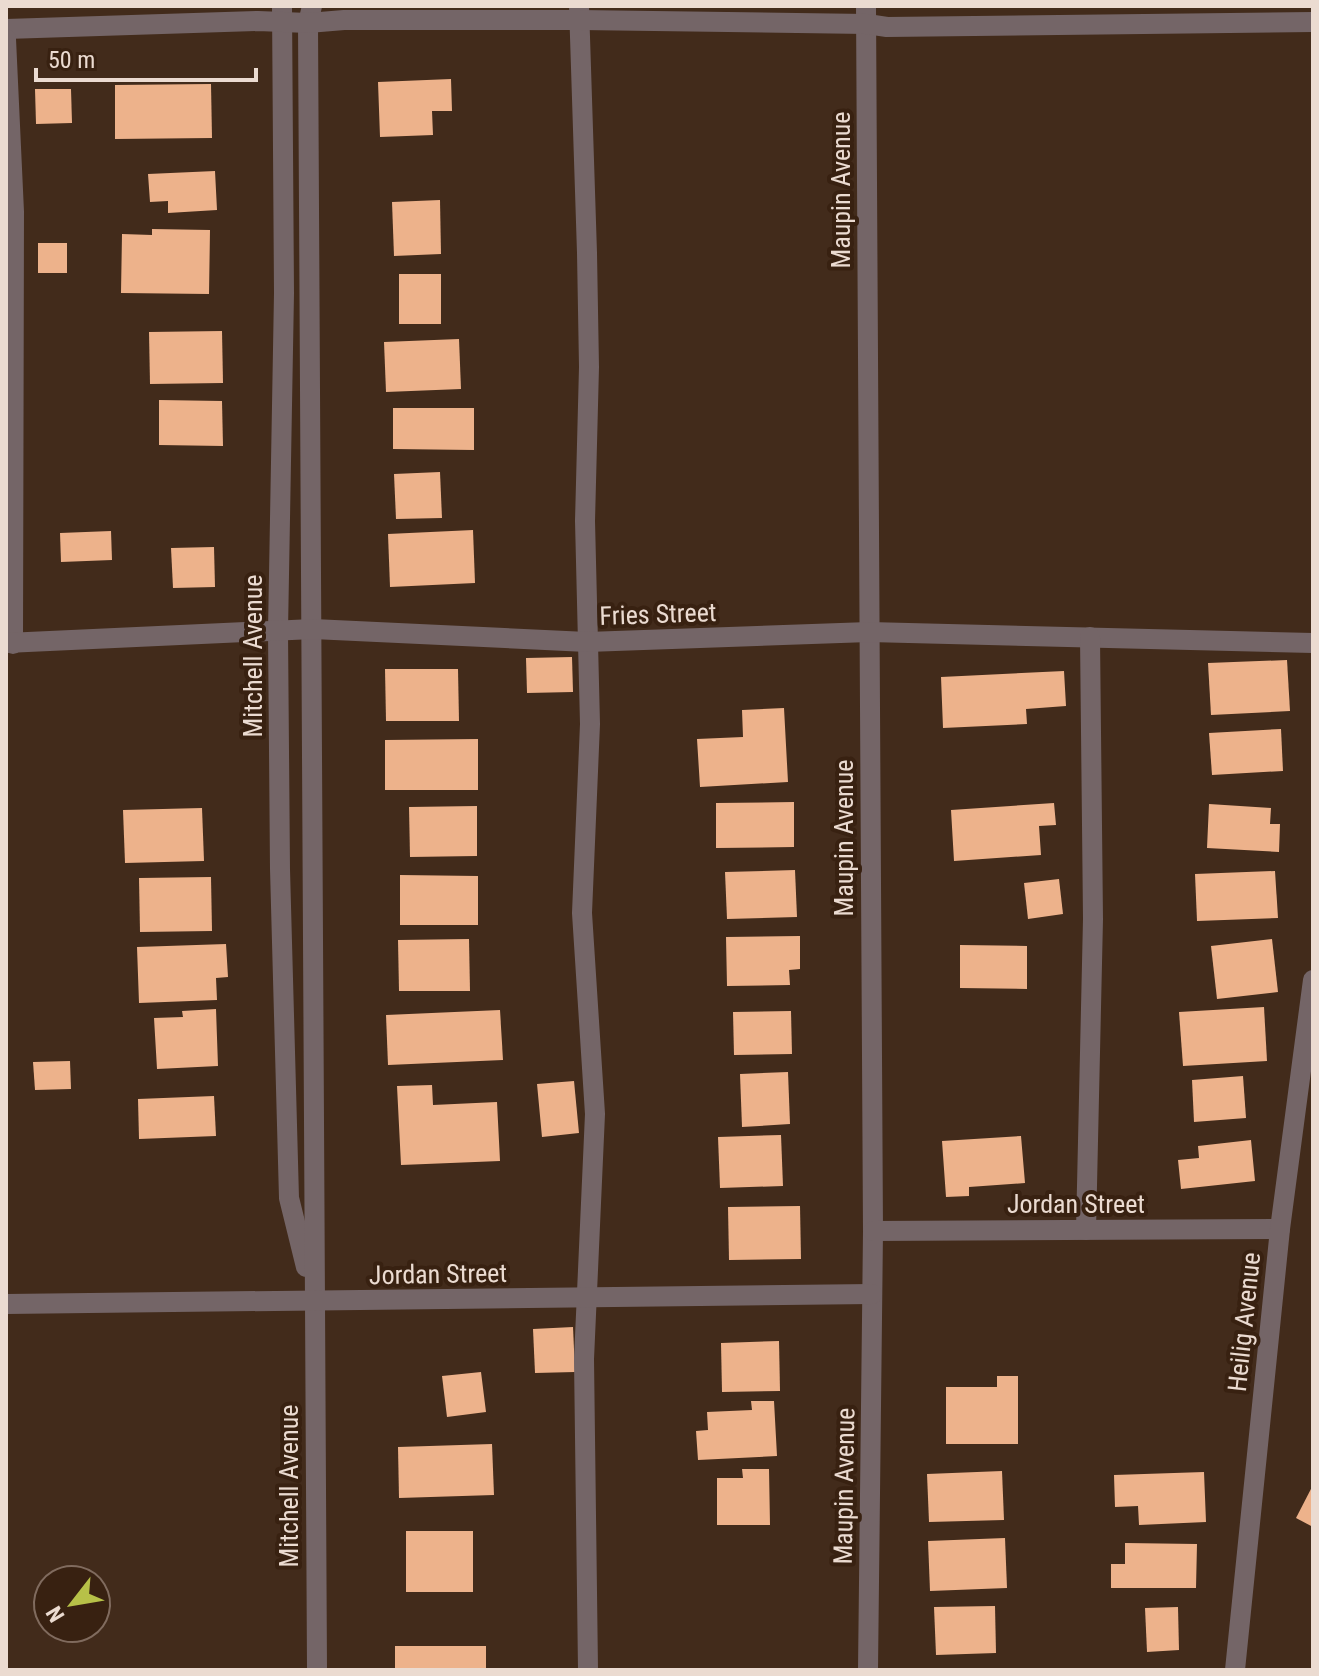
<svg xmlns="http://www.w3.org/2000/svg" width="1319" height="1676" viewBox="0 0 1319 1676" font-family="'Roboto Condensed',sans-serif">
<style>
.building{fill:#edb28b}
.lines{fill:none;stroke-linecap:round;stroke-linejoin:round}
.minor{stroke:#746567;stroke-width:20}
.labels{text-anchor:middle;stroke-width:8;stroke-linejoin:round;paint-order:stroke}
.street-label{font-size:26px;fill:#ebdbd1;stroke:#382111}
</style>
<rect width="100%" height="100%" fill="#422b1b"/>
<g class="building">
<path d="M451,79l1,32h-20l1,24 -53,2 -2,-55z"/>
<path d="M211,84l1,54 -97,1v-54z"/>
<path d="M35,89h36l1,34 -36,1z"/>
<path d="M215,171l2,39 -49,3v-12l-18,1 -2,-28z"/>
<path d="M440,200l1,54 -47,2 -2,-54z"/>
<path d="M152,229l58,1 -1,64 -88,-1 1,-59 30,1z"/>
<rect x="38" y="243" width="29" height="30"/>
<rect x="399" y="274" width="42" height="50"/>
<path d="M222,331l1,52 -73,1 -1,-52z"/>
<path d="M459,339l2,50 -75,3 -2,-50z"/>
<path d="M159,400l63,1 1,45 -64,-1z"/>
<path d="M393,408h81v42l-81,-1z"/>
<path d="M440,472l2,46 -46,1 -2,-45z"/>
<path d="M473,530l2,53 -85,4 -2,-53z"/>
<path d="M111,531l1,29 -51,2 -1,-29z"/>
<path d="M214,547l1,40 -42,1 -2,-40z"/>
<path d="M572,657l1,35 -46,1 -1,-35z"/>
<path d="M1287,660l3,51 -79,4 -3,-52z"/>
<path d="M385,669h73l1,52h-73z"/>
<path d="M1064,671l2,35 -40,3 1,15 -84,4 -2,-51z"/>
<path d="M784,708l4,74 -88,5 -3,-48 46,-2 -1,-27z"/>
<path d="M1281,729l2,42 -71,4 -3,-42z"/>
<path d="M478,739v51h-93v-50z"/>
<path d="M794,802v45l-78,1v-45z"/>
<path d="M1054,803l2,22 -17,1 2,29 -87,6 -3,-51z"/>
<path d="M1209,804l62,4 -1,16h10l-1,28 -72,-4z"/>
<path d="M477,806v50l-67,1 -1,-50z"/>
<path d="M202,808l2,53 -79,2 -2,-53z"/>
<path d="M795,870l2,47 -70,2 -2,-47z"/>
<path d="M1275,871l3,47 -81,3 -2,-47z"/>
<path d="M400,875l78,1v49h-78z"/>
<path d="M211,877l1,54 -72,1 -1,-54z"/>
<path d="M1059,879l4,35 -35,5 -4,-36z"/>
<path d="M800,936v33l-11,1 1,15 -63,1 -1,-49z"/>
<path d="M469,939l1,52h-71l-1,-51z"/>
<path d="M1272,939l6,53 -61,7 -6,-53z"/>
<path d="M226,944l2,33 -12,1 1,22 -78,3 -2,-56z"/>
<path d="M960,945l67,1v43l-67,-1z"/>
<path d="M1264,1007l3,54 -84,5 -4,-54z"/>
<path d="M216,1009l2,57 -61,3 -3,-51 29,-1 -1,-6z"/>
<path d="M500,1010l3,50 -115,5 -2,-50z"/>
<path d="M791,1011l1,43 -58,1 -1,-43z"/>
<path d="M70,1061l1,28 -36,1 -2,-28z"/>
<path d="M788,1072l2,52 -48,3 -2,-53z"/>
<path d="M1243,1076l3,42 -52,4 -2,-42z"/>
<path d="M574,1081l5,52 -37,4 -5,-53z"/>
<path d="M432,1085l1,20 64,-3 3,59 -99,4 -4,-79z"/>
<path d="M214,1096l2,40 -77,3 -1,-40z"/>
<path d="M781,1135l2,51 -63,2 -2,-51z"/>
<path d="M1021,1136l4,47 -56,4v9l-23,1 -4,-56z"/>
<path d="M1251,1140l4,41 -74,8 -3,-29 21,-2 -1,-12z"/>
<path d="M800,1206l1,53 -72,1 -1,-53z"/>
<path d="M573,1327l2,45 -40,1 -2,-44z"/>
<path d="M779,1341l1,50 -58,1 -1,-49z"/>
<path d="M481,1372l5,40 -39,5 -5,-41z"/>
<path d="M997,1376h21v68h-72v-57h51z"/>
<path d="M751,1401h23l3,55 -79,4 -2,-29 12,-1 -1,-18 45,-2z"/>
<path d="M492,1444l2,51 -95,3 -1,-51z"/>
<path d="M742,1469h27l1,56h-53v-47h26z"/>
<path d="M1002,1471l2,49 -75,2 -2,-48z"/>
<path d="M1204,1472l2,50 -67,3 -1,-19 -23,1 -1,-32z"/>
<path d="M1313,1485v42l-17,-9z"/>
<rect x="406" y="1531" width="67" height="61"/>
<path d="M1005,1538l2,50 -77,3 -2,-50z"/>
<path d="M1125,1543l72,1 -1,44h-85v-24h14z"/>
<path d="M995,1606l1,47 -60,2 -2,-48z"/>
<path d="M1178,1607l1,43 -32,2 -2,-44z"/>
<rect x="395" y="1646" width="91" height="24"/>
</g>
<g class="lines">
<g class="minor">
<path d="M282,6l2,287 -6,338 2,238 9,329 17,69"/>
<path d="M312,6l-4,17 9,1647"/>
<path d="M579,6l8,247 2,114 -4,154 5,203 -8,189 13,201 -11,245 4,311"/>
<path d="M866,6l7,1225 -5,439"/>
<path d="M6,29l252,-8 50,2 36,-3h236l287,4 20,3 426,-5"/>
<path d="M6,39l8,173 -1,432"/>
<path d="M6,643l307,-14 274,13 282,-10 444,11"/>
<path d="M1086,1230l7,-311 -3,-282"/>
<path d="M873,1231l407,-2"/>
<path d="M6,1304l866,-10"/>
<path d="M1235,1670l45,-441 33,-249"/>
</g>
</g>
<g class="labels">
<g class="street-label">
<text transform="translate(841 190) rotate(-90)" y="9">Maupin Avenue</text>
<text transform="translate(658 614) rotate(-2)" y="9">Fries Street</text>
<text transform="translate(253 656) rotate(-90)" y="9">Mitchell Avenue</text>
<text transform="translate(844 838) rotate(-90)" y="9">Maupin Avenue</text>
<text x="1076" y="1213">Jordan Street</text>
<text transform="translate(438 1274) rotate(-1)" y="9">Jordan Street</text>
<text transform="translate(1244 1322) rotate(-84)" y="9">Heilig Avenue</text>
<text transform="translate(289 1486) rotate(-90)" y="9">Mitchell Avenue</text>
<text transform="translate(844 1486) rotate(-89)" y="9">Maupin Avenue</text>
</g>
</g>
<rect width="1319" height="1676" fill="none" stroke="#ebdbd1" stroke-width="16"/>
<g transform="translate(72 1604) rotate(239)"><circle r="38" fill="#382111" stroke="#806b5e" stroke-width="2"/>
<path d="M0-6L14 30L0 20L-14 30Z" fill="#b7c148"/>
<text y="-12" font-size="22" font-weight="bold" text-anchor="middle" fill="#ebdbd1">N</text>
</g>
<path d="M36 68v12h220v-12" fill="none" stroke="#ebdbd1" stroke-width="4"/>
<text x="48" y="68" font-size="24" fill="#ebdbd1" stroke="#382111" stroke-width="6" paint-order="stroke">50 m</text>
</svg>
